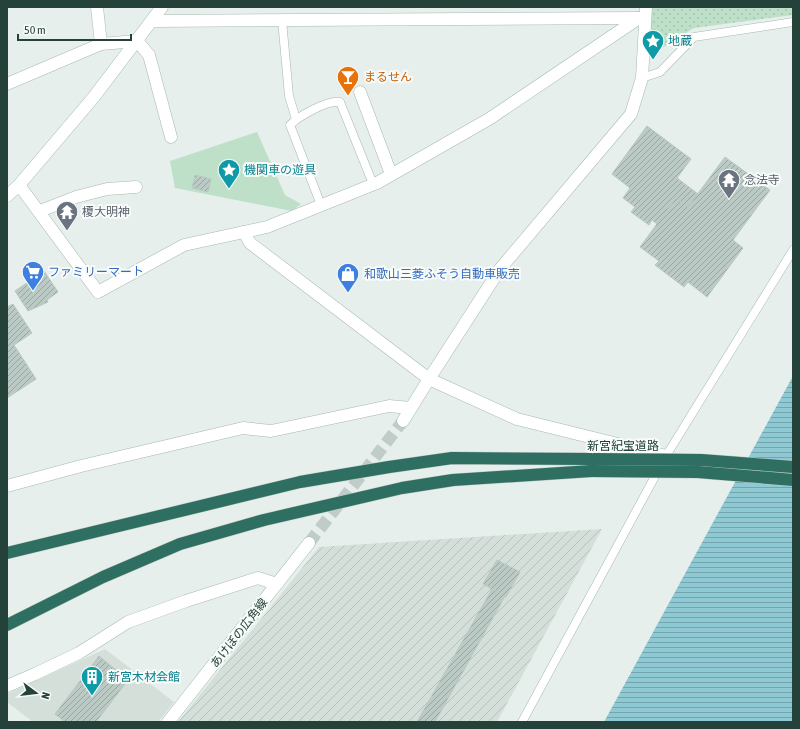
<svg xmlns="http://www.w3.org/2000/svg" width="800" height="729" viewBox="0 0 800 729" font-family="'Asap Condensed','Noto Sans JP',sans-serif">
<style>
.built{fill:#d4dfda}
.industrial{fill:url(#industrial-furrows)}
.grass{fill:url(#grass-dots)}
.green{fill:#bfe0c8}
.water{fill:url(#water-rules)}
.building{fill:url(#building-hatch);stroke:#b8c9c2}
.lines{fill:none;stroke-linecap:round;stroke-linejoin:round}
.secondary-tunnel{stroke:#bfccc8;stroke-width:12;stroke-dasharray:12 6;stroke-linecap:butt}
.lane-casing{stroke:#a8b8b2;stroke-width:9}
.street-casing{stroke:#a8b8b2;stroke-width:13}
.secondary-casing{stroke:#a4bbb3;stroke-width:13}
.highway-casing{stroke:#c2cac8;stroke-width:13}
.lane{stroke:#fff;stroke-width:8}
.street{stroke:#fff;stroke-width:12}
.secondary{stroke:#fff;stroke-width:12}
.highway{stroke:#2f6f62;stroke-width:12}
.highway-bridge-casing{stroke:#c2cac8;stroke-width:13;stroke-linecap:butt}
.highway-bridge{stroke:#2f6f62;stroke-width:12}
.labels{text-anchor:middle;stroke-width:4;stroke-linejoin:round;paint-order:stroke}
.culture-label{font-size:12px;fill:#0d838f;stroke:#f7fbf9;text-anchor:start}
.food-label{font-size:12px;fill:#c56008;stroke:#f7fbf9;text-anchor:start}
.worship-label{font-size:12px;fill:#5b616d;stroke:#f7fbf9;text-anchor:start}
.shop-label{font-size:12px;fill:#366cbe;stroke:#f7fbf9;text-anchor:start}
.street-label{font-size:12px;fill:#24423a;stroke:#f7fbf9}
</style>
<defs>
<pattern id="industrial-furrows" width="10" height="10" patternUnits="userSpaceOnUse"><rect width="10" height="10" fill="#d4dfda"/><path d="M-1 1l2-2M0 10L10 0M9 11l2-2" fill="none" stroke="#b6c1bc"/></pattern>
<pattern id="grass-dots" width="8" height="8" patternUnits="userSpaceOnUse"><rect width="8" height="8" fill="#bfe0c8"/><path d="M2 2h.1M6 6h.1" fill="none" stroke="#a4c1ad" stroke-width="1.8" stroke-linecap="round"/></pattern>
<pattern id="water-rules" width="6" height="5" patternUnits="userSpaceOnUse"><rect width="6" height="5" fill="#8ec9d4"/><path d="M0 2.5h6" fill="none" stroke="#74a5ad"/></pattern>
<pattern id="building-hatch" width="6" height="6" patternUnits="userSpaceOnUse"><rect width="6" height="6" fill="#bbcac4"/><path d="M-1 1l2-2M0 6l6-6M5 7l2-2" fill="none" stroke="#98a6a0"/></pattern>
</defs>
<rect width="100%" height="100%" fill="#e6efeb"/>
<path class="built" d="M105,649l69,53 -16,20h-125l-26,-20v-8z"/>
<path class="industrial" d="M602,529l-105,193h-319l141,-175z"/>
<path class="grass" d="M652,7h141v8l-99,13 -46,29z"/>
<path class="green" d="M257,132l28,63 16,9 -9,7 -117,-23 -5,-27z"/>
<path class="water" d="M793,376v346h-189z"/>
<g class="building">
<path d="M647,126l44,33 -14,19 21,16 -10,13 -12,-9 -19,26 -5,-4 -3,5 -18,-13 4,-5 -12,-9 7,-10 -18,-14z"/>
<path d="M725,157l45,33 -37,50 10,8 -36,49 -19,-15 -4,5 -29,-22 4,-4 -19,-14 36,-49 12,9z"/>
<path d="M195,175l16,4 -3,13 -16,-4z"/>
<path d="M44,271l14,21 -11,8 1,2 -20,9 -13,-20z"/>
<path d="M13,304l19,29 -18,12 22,34 -29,19v-91z"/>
<path d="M497,560l23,12 -14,25 -23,-13z"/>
<path d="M492,589l13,7 -70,126h-18z"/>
<path d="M99,656l29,24 -32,42h-31l-10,-8z"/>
</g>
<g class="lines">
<path class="secondary-tunnel" d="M309,543l94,-122"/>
<g class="lane-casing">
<g id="lane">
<path d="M282,20l7,76 7,23"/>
<path d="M642,78l18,-6 34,-35 99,-15"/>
<path d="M321,205l-31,-80c9,-9 37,-25 50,-23l33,82"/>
<path d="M522,722l144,-266 127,-206"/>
</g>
</g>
<g class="street-casing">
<g id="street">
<path d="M97,7l4,37"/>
<path d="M152,21l487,-3"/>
<path d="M7,84l94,-40 36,-3 12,14 22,82"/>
<path d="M360,92l31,82"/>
<path d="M19,185l79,107 86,-47 83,-18 110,-44 112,-64 150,-101"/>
<path d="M40,211l36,-14 31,-8 29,-2"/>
<path d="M244,232l6,11 179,136 88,40 149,37"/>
<path d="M429,379l71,-110 131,-155 11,-36 4,-71"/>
<path d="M7,486l74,-20 162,-38 28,3 118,-25 22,2"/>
<path d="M7,686l28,-12 44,-21 49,-31 58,-21 72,-23 19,6"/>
</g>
</g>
<g class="secondary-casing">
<g id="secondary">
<path d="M7,196l12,-11 74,-87 69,-91"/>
<path d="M403,421l26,-42"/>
<path d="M168,722l141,-179"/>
</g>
</g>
<g class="highway-casing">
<g id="highway">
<path d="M7,553l293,-71 89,-15 63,-9 140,1"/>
<path d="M7,625l96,-48 77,-33 84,-24 138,-32 51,-8 138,-9"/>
</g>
</g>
<use href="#lane" class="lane"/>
<use href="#street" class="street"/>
<use href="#secondary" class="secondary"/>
<use href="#highway" class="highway"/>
<g class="highway-bridge-casing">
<g id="highway-bridge">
<path d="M592,459l109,1 92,7"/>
<path d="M591,471l107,1 95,8"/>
</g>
</g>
<use href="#highway-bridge" class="highway-bridge"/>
</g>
<defs>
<g id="sight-pin" transform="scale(1.15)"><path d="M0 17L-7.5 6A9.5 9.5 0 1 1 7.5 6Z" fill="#0f9aa8" stroke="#f7fbf9"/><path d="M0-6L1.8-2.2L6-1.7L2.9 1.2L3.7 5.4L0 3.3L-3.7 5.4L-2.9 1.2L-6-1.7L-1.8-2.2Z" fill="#fff"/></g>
<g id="bar-pin" transform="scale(1.15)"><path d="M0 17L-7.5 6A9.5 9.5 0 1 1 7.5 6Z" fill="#e8710a" stroke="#f7fbf9"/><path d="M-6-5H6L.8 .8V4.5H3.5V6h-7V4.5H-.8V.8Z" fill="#fff"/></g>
<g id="temple-pin" transform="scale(1.15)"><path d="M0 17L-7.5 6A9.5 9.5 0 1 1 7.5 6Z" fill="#6b7280" stroke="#f7fbf9"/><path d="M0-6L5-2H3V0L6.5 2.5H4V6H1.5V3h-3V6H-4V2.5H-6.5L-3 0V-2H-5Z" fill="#fff"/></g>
<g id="supermarket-pin" transform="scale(1.15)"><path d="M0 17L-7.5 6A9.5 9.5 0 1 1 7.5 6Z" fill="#3f7fe0" stroke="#f7fbf9"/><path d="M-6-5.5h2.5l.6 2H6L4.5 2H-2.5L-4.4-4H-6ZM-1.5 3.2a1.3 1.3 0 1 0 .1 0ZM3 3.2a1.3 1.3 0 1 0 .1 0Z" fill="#fff"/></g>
<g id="shop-pin" transform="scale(1.15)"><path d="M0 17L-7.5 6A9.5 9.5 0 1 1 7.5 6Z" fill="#3f7fe0" stroke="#f7fbf9"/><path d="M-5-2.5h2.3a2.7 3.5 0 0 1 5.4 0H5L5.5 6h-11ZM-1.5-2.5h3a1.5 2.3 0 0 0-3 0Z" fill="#fff"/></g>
<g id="building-pin" transform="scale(1.15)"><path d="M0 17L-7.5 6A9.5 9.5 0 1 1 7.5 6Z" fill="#0f9aa8" stroke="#f7fbf9"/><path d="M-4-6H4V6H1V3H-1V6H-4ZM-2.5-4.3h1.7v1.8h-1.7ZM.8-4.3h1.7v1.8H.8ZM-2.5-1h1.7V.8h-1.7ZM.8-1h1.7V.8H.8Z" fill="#fff"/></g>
</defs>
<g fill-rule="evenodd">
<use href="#sight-pin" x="653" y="41"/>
<use href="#bar-pin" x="348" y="77"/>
<use href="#sight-pin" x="229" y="170"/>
<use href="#temple-pin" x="729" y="180"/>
<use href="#temple-pin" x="67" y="212"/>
<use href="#supermarket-pin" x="33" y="272"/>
<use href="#shop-pin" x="348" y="274"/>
<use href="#building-pin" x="92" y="677"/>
</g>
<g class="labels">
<g class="culture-label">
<text x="668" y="45">地蔵</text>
<text x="244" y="174">機関車の遊具</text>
<text x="108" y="681">新宮木材会館</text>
</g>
<g class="food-label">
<text x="364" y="81">まるせん</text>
</g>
<g class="worship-label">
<text x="744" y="184">念法寺</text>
<text x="82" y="216">榎大明神</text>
</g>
<g class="shop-label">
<text x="48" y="276">ファミリーマート</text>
<text x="364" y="278">和歌山三菱ふそう自動車販売</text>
</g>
<g class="street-label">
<text x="623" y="450">新宮紀宝道路</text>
<text transform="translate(239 633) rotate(-52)" y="4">あけぼの広角線</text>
</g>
</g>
<rect width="800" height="729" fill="none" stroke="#24423a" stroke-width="16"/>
<g transform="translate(36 693) rotate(105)" stroke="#f7fbf9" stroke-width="3" paint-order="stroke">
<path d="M0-3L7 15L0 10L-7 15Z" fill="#24423a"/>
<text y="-6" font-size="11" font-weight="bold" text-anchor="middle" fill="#24423a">N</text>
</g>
<path d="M18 34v6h113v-6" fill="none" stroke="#24423a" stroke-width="2"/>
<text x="24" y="34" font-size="12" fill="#24423a" stroke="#f7fbf9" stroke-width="3" paint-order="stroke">50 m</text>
</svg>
